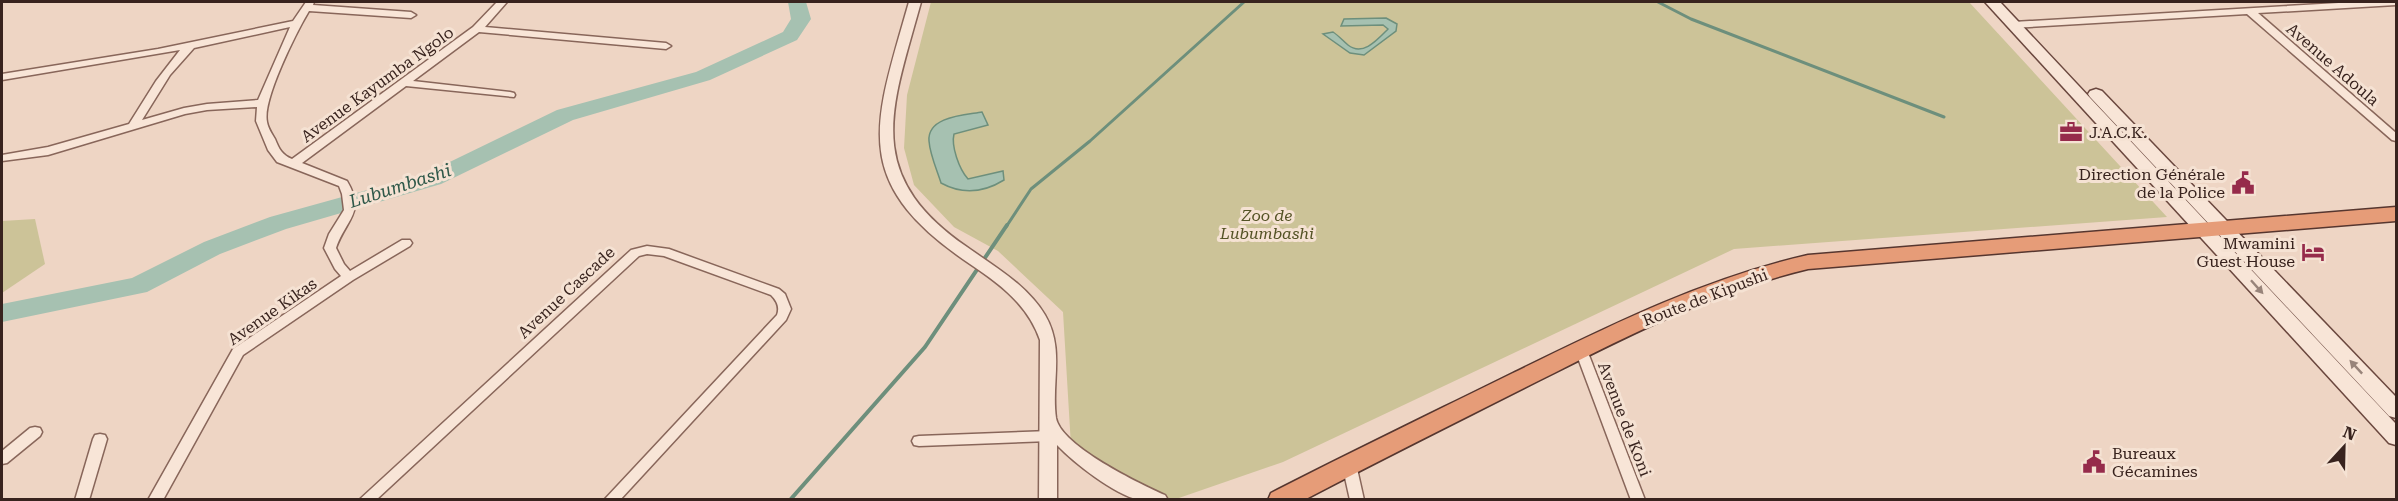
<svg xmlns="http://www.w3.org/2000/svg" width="2398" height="501" viewBox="0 0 2398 501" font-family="'Roboto Serif',serif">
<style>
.green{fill:#ccc398}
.water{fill:#a6c1b1;stroke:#6d8f7c;stroke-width:1.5}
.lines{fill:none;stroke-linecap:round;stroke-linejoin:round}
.stream-far1{stroke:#6d8f7c;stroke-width:3}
.stream{stroke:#6d8f7c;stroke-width:4}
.river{fill:#a6c1b1;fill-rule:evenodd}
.minor-casing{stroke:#88665a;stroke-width:3}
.tertiary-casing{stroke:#88665a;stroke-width:3}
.secondary-casing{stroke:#6a473e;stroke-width:3}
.trunk-casing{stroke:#56362f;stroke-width:3}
.minor{fill:#f8e5d7;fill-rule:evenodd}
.tertiary{fill:#f8e5d7;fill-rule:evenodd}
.secondary{fill:#f8e5d7;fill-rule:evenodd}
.trunk{fill:#e69c78;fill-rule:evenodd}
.oneway{fill:#98847a}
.labels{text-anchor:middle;stroke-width:6;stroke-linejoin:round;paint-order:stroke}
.street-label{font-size:16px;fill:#38231e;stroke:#f5e2d3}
.poi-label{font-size:16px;fill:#38231e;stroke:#f5e2d3;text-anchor:start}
.park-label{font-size:16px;font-style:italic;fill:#545325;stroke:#f5e2d3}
.water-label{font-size:18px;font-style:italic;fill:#2e5849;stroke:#f5e2d3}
</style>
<rect width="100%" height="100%" fill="#eed5c4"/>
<g class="green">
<path d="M931,2h1038l198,215 -433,32 -451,213 -107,37h-8l-97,-53 -8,-134 -65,-61 -44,-24 -40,-42 -10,-37 3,-53z"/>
<path d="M35,219l10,45 -43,29v-72z"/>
</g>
<g class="water">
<path d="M1386,18l11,6 -1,7 -32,24 -14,-2 -27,-19 10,-2c6,4 10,9 15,13 15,12 30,-6 40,-16l-5,-4 -42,1 3,-7z"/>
<path d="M982,112l6,13 -34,9c-3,12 5,35 14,45l35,-8 1,9c-21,13 -41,15 -63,3 -4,-13 -11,-28 -12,-42 -2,-25 37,-26 53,-29z"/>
</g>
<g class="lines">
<g class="stream-far1">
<path d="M1658,2l33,17 253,98"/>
<path d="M1006,227l25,-38 59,-48 154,-139"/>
</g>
<path class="stream" d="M790,500l135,-153 82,-122"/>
<path class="river" d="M788,2h18l5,17 -14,21 -87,40 -137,40 -132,64 -155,45 -66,25 -73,38 -145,30v-18l130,-26 72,-36 66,-25 155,-43 132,-64 139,-38 87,-40 8,-13z"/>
<g class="minor-casing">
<g id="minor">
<path d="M306,2h8l-1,3 98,7 5,3 -5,3 -102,-7c-12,20 -47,89 -42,111 1,6 5,12 8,17 4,10 7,16 17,20l181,-132 24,-25h10l-22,25 181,16 5,3 -5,3 -187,-17 -66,49 97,11 4,1 1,2 -1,2 -108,-11 -104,77 45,18c19,32 -1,38 -11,67l8,16 6,7 52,-31h8l2,3 -2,3 -57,34 -110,75 -80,145h-15l85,-151 108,-73 -6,-7 -11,-21 5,-14 15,-24 -2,-16 -3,-8 -62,-24 -9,-12 -12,-29 1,-14 -50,3 -22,4 -137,41 -46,6v-6l46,-8 81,-23 27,-43 24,-31 -178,30v-6l156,-25 135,-28zM290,27l-32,73 -51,4 -23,4 -42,12 28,-45 24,-27z"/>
<path d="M2356,2h40v3l-138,8 138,120v8l-4,-1 -145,-126 -234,14 -5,-3 5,-3z"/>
<path d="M647,246l22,3 110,40 6,5 6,15 -5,11 -166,180h-16l173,-185c3,-8 0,-14 -6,-20l-107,-39 -17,-2 -8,2 -263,244h-17l272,-250z"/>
<path d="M1581,345l5,2 1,3 58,150h-14l-56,-150 1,-3z"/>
<path d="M35,427l5,1 2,4 -2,4 -33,27 -5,1v-13l28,-23z"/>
<path d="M1050,431l5,1 2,4 -2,4 -5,1 -131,5 -5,-1 -2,-4 2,-4 5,-1z"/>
<path d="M100,434l5,1 2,4 -18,61h-14l18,-61 2,-4z"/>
<path d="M1349,458l5,2 2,4 8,36h-14l-8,-36 2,-4z"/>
</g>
</g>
<g class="tertiary-casing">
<path id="tertiary" d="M909,2h12c-29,106 -60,172 46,245 28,20 60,38 78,68 20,34 6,67 11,103 5,28 84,66 109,77l3,5c-9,0 -20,1 -29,0 -25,-6 -65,-37 -82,-55v55h-18l1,-160c-12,-35 -40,-56 -70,-76 -122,-82 -96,-139 -61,-262z"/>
</g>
<g class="secondary-casing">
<g id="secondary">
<path d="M1985,2h15l396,422v21l-7,-2z"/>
<path d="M2096,89l6,2 294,306v21l-7,-2 -299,-319 -2,-3 2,-3z"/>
</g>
</g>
<g class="trunk-casing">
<path id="trunk" d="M2396,207v14l-588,48c-95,23 -181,67 -268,111 -79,40 -158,79 -236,120h-36l3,-7c80,-41 161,-80 242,-120 96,-47 190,-94 295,-118z"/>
</g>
<use href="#minor" class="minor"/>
<use href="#tertiary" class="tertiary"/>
<use href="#secondary" class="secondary"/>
<use href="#trunk" class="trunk"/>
</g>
<defs><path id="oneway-solid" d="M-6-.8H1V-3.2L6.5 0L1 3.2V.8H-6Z" transform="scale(1.5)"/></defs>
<g class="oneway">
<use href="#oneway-solid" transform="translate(2257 287) rotate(48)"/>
<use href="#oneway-solid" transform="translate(2356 367) rotate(-133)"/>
</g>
<defs>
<g id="office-bare" transform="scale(1.8)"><path d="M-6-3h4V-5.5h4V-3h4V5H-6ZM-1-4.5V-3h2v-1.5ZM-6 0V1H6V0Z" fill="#962b4b" stroke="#f5e2d3" stroke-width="2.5" paint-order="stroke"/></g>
<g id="civic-bare" transform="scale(1.8)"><path d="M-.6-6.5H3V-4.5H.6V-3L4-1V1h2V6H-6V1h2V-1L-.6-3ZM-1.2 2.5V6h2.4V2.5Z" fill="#962b4b" stroke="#f5e2d3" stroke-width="2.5" paint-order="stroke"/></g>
<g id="hotel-bare" transform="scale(1.8)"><path d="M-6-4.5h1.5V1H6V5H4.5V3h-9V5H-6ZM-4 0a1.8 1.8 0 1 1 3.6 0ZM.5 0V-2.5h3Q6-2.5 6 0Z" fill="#962b4b" stroke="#f5e2d3" stroke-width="2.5" paint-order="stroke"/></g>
</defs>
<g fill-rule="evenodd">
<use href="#office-bare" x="2071" y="132"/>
<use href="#civic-bare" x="2243" y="183"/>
<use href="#hotel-bare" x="2313" y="252"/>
<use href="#civic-bare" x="2094" y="462"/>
</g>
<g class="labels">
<g class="street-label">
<text transform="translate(2333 64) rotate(41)" y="6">Avenue Adoula</text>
<text transform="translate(377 84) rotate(-36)" y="6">Avenue Kayumba Ngolo</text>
<text transform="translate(566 292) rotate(-43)" y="6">Avenue Cascade</text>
<text transform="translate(1705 297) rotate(-21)" y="6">Route de Kipushi</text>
<text transform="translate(272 311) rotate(-35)" y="6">Avenue Kikas</text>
<text transform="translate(1625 419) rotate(69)" y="6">Avenue de Koni</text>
</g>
<g class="poi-label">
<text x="2089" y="138">J.A.C.K.</text>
<text x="2225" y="180" text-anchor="end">Direction Générale<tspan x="2225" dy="18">de la Police</tspan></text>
<text x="2295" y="249" text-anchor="end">Mwamini<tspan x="2295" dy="18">Guest House</tspan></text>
<text x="2112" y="459">Bureaux<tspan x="2112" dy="18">Gécamines</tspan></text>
</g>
<g class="park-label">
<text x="1267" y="221">Zoo de<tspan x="1267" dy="18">Lubumbashi</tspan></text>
</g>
<g class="water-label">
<text transform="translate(400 186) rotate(-18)" y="6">Lubumbashi</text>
</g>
</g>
<rect width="2398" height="501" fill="none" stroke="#38231e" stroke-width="6"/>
<g transform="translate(2344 447) rotate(22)" stroke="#f5e2d3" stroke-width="4.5" paint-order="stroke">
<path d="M0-4.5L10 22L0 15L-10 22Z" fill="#38231e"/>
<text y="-9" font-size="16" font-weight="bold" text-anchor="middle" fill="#38231e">N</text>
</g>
</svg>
